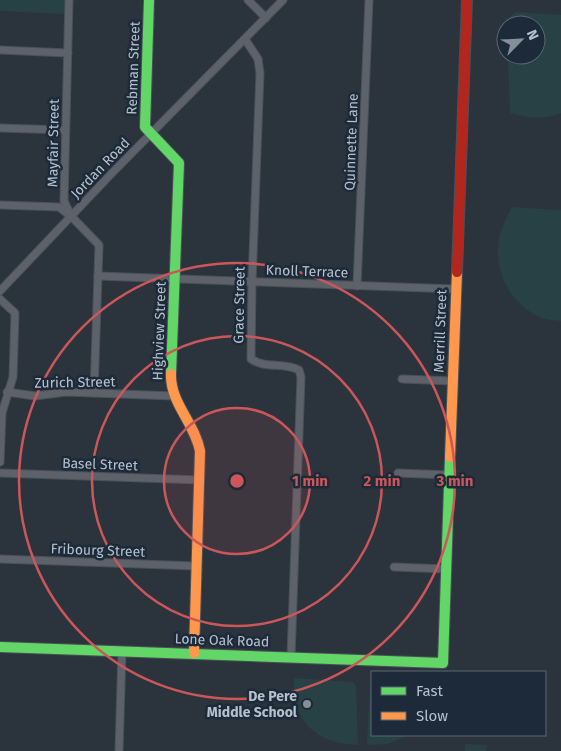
<svg xmlns="http://www.w3.org/2000/svg" width="561" height="751" viewBox="0 0 561 751" font-family="'Fira Sans',sans-serif">
<style>
.green{fill:#274144}
.lines{fill:none;stroke-linecap:round;stroke-linejoin:round}
.street-casing{stroke:#4a5057;stroke-width:9}
.fast-casing{stroke:#4a5057;stroke-width:12}
.slow-casing{stroke:#4a5057;stroke-width:12}
.jam-casing{stroke:#4a5057;stroke-width:12}
.street{stroke:#5d626a;stroke-width:7}
.fast{stroke:#63d668;stroke-width:10}
.slow{stroke:#ff974d;stroke-width:10}
.jam{stroke:#b3261e;stroke-width:10}
.ring{fill:none;stroke:#cc565a;stroke-width:2.5}
.poi-dot{fill:#858f9b;stroke:#1d2a39;stroke-width:2}
.labels{text-anchor:middle;stroke-width:5;stroke-linejoin:round;paint-order:stroke}
.street-label{font-size:14px;fill:#b6c0cd;stroke:#1d2a39}
.poi-label{font-size:14px;font-weight:bold;fill:#b6c0cd;stroke:#1d2a39;text-anchor:end}
.centre{fill:#cc565a;stroke:#1d2a39;stroke-width:2.5}
.ring-label{font-size:15px;text-anchor:middle;font-weight:bold;fill:#cc565a;stroke:#1d2a39;stroke-width:5;stroke-linejoin:round;paint-order:stroke}
</style>
<rect width="100%" height="100%" fill="#2b343d"/>
<g class="green">
<path d="M0,0h66l-1,14 -65,-3z"/>
<path d="M516,12l45,3v98c-17,7 -34,5 -51,0l-2,-58h28v-30h-29v-6z"/>
<path d="M512,207l49,3v111c-6,-1 -14,-1 -19,-3 -31,-12 -49,-47 -43,-79 2,-11 8,-22 13,-32z"/>
<path d="M294,678l59,4 3,4 2,59c-41,-1 -68,-24 -64,-67z"/>
<path d="M372,684v51h36l-20,9 -21,1 3,-60z"/>
<path d="M465,744l22,1 -1,6h-21z"/>
</g>
<g class="lines">
<g class="street-casing">
<g id="street">
<path d="M69,0l-5,201 7,15 28,29 -5,148"/>
<path d="M248,0l18,18"/>
<path d="M245,39l13,20 2,14 -8,209 -1,77c14,10 33,3 48,11l2,7 -10,280"/>
<path d="M0,50l68,3"/>
<path d="M0,128l65,2"/>
<path d="M0,205l59,2 10,8"/>
<path d="M98,276l357,13"/>
<path d="M357,286l12,-286"/>
<path d="M0,291l113,-119 170,-172"/>
<path d="M0,299l15,14 -2,64 -11,36 -2,49"/>
<path d="M402,379l50,2"/>
<path d="M7,392l28,4 31,-4 108,4"/>
<path d="M0,473l199,7"/>
<path d="M398,473l51,2"/>
<path d="M0,559l196,7"/>
<path d="M394,567l52,2"/>
<path d="M119,751l3,-100"/>
</g>
</g>
<g class="fast-casing">
<g id="fast">
<path d="M149,0l-4,127 34,36 -8,211"/>
<path d="M0,647l443,16 7,-206"/>
</g>
</g>
<g class="slow-casing">
<g id="slow">
<path d="M171,374c-1,29 24,49 29,77l-6,202"/>
<path d="M450,457l7,-185"/>
</g>
</g>
<g class="jam-casing">
<path id="jam" d="M457,272l10,-272"/>
</g>
<use href="#street" class="street"/>
<use href="#fast" class="fast"/>
<use href="#slow" class="slow"/>
<use href="#jam" class="jam"/>
</g>
<circle cx="237" cy="481" r="73" fill="#cc565a" fill-opacity=".12"/>
<g class="ring">
<circle cx="237" cy="481" r="73"/>
<circle cx="237" cy="481" r="145"/>
<circle cx="237" cy="481" r="218"/>
</g>
<circle class="poi-dot" cx="307" cy="704" r="5"/>
<g class="labels">
<g class="street-label">
<text transform="translate(133 68) rotate(-88)" y="5">Rebman Street</text>
<text transform="translate(351 142) rotate(-88)" y="5">Quinnette Lane</text>
<text transform="translate(53 143) rotate(-89)" y="5">Mayfair Street</text>
<text transform="translate(100 168) rotate(-46)" y="5">Jordan Road</text>
<text transform="translate(307 271) rotate(2)" y="5">Knoll Terrace</text>
<text transform="translate(239 305) rotate(-89)" y="5">Grace Street</text>
<text transform="translate(159 331) rotate(-88)" y="5">Highview Street</text>
<text transform="translate(440 331) rotate(-88)" y="5">Merrill Street</text>
<text transform="translate(75 382) rotate(-1)" y="5">Zurich Street</text>
<text transform="translate(100 464) rotate(2)" y="5">Basel Street</text>
<text transform="translate(98 550) rotate(2)" y="5">Fribourg Street</text>
<text transform="translate(222 640) rotate(2)" y="5">Lone Oak Road</text>
</g>
<g class="poi-label">
<text x="297" y="701">De Pere<tspan x="297" dy="16">Middle School</tspan></text>
</g>
</g>
<circle cx="237" cy="481" r="8" class="centre"/>
<g class="ring-label">
<text x="310" y="486">1 min</text>
<text x="382" y="486">2 min</text>
<text x="455" y="486">3 min</text>
</g>
<rect x="371" y="671" width="175" height="65" fill="#1d2a39" stroke="#5a6674"/>
<rect x="381" y="687" width="25" height="8" fill="#63d668" stroke="#5a6674"/>
<text x="416" y="696" font-size="15" fill="#b6c0cd">Fast</text>
<rect x="381" y="712" width="25" height="8" fill="#ff974d" stroke="#5a6674"/>
<text x="416" y="721" font-size="15" fill="#b6c0cd">Slow</text>
<g transform="translate(521 40) rotate(66)"><circle r="24" fill="#1d2a39" stroke="#5a6674"/>
<path d="M0-4L9 19L0 12L-9 19Z" fill="#858f9b"/>
<text y="-8" font-size="14" font-weight="bold" text-anchor="middle" fill="#b6c0cd">N</text>
</g>
</svg>
